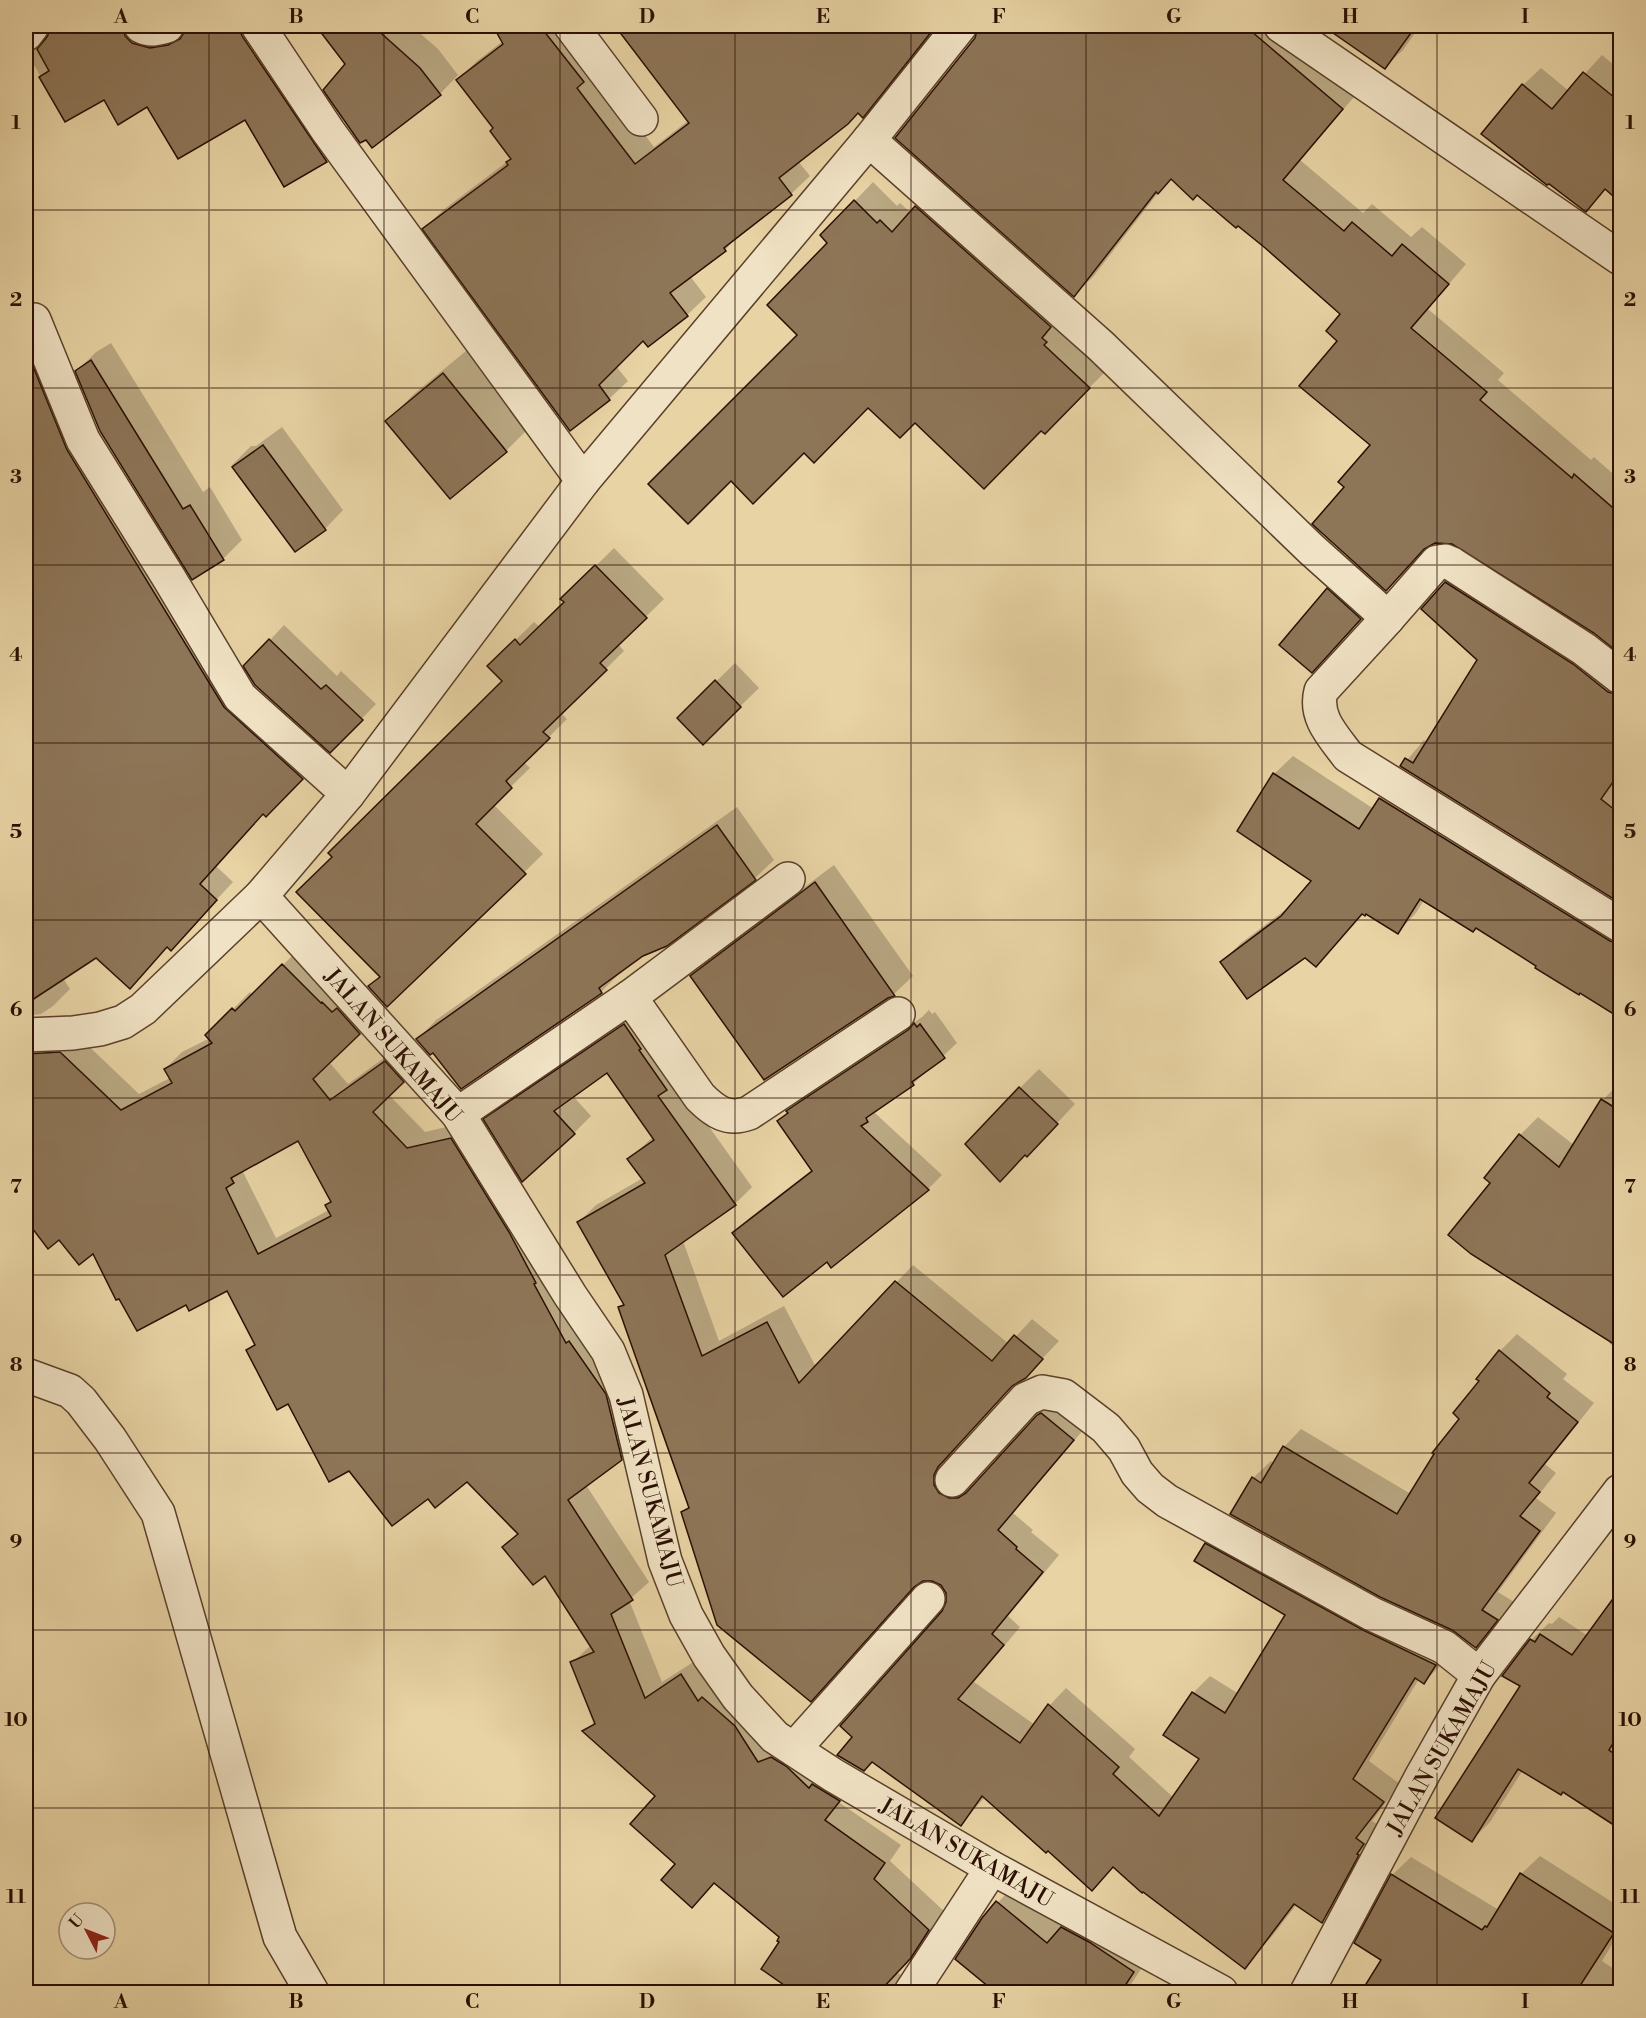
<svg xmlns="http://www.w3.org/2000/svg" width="1646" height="2018" viewBox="0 0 1646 2018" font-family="'Libre Bodoni',serif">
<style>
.shadow{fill:#0003;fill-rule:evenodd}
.building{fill:#8d7557;stroke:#2b0f03;stroke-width:1.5;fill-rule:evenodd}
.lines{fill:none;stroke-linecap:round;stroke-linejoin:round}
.street-casing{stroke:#5a402b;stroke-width:36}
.street{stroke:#f0e2c4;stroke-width:33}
.grid{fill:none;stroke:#2b0f03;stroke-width:1.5;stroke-opacity:0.55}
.labels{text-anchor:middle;stroke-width:5;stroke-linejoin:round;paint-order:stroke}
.street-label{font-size:22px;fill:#2b0f03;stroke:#f0e2c4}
.neatline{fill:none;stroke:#2b0f03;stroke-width:2}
.grid-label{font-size:20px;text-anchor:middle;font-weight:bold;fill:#2b0f03}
</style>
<rect width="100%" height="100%" fill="#e8d3a4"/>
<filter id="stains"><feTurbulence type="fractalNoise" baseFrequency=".00333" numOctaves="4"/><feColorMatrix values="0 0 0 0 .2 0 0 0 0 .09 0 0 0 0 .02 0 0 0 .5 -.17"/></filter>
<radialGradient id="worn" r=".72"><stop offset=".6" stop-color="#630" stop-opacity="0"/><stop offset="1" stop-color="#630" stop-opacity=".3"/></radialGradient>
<g class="shadow">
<path d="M52,26h87l37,4 16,-4h74l79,116 -19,19 -41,24 -39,-67 -142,-20 -38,22 -39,-67 18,-19h4zM239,29l87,128h-3l-86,-126z"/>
<path d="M318,26h94l26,23 20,26 -18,19 -93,-30z"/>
<path d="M494,26h76l25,43 59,78 35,-27 -72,-94h321l-57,71 -18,19 -5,-4 -60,49 12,15 -19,18 -47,36 -19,20 -35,26 16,21 -19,18 -39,30 -5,-6 -27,27 12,15 -19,18 -185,-170 19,-19 69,-52 -17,-30 -37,-48 19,-19 26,-20z"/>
<path d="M980,26h305l75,64 -60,70 63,53 9,-9 39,33 11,-10 44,37 -38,45 76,64 -6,7 93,80 3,-3 26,23v172l-25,-20 -135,-87 -17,-4 -16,5 -41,43 -40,-102 26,-42 -33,-104 4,-27 -78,-68 -68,-53 -25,-15 -11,11 -68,88 -19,18 -98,-257z"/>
<path d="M1326,26h94l-17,24 -18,17z"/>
<path d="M1602,55l18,15v130l-14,-11 -20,21 -63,-125 18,-17 28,23z"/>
<path d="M873,182l24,24 3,-3 11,10 24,-25 173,181 -63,63 -3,-3 -127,-8 -115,-86 30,-92 -8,-8z"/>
<path d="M26,327l58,106 157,257 78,71 -53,54 -2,-2 -48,53 17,16 -62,67 -3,-3 -21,24 -51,-14 -33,22 7,11 -17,17 -12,8 -15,2z"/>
<path d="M111,343l92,149 7,-5 32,53 -19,19 -31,19 -115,-207 19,-19z"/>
<path d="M472,346l62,77 -28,28 -56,46 -63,-76 28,-28z"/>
<path d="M282,427l61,83 -18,19 -29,21 -64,-85 19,-19h5z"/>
<path d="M614,548l50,51 -46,45 6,7 -63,62 6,6 -43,43 6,6 -37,36 50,50 -156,151 -17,-19 10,-10 124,-295 -15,-15 45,-44 6,5 26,-25 -4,-3z"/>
<path d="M1464,564l156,104v233l-218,-135 22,-26 3,2 52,-83 -33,-76z"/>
<path d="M1347,571l32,29 -48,52 -3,-62z"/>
<path d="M284,625l53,51 4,-5 35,33 -46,47 -60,-111z"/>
<path d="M735,663l24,25 -56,55 -24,-25z"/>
<path d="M1293,756l81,53 6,-11 19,-18 221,138v99l-144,-90 -52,-27 -8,13 -18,19 -32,-20 -3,1 -47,52 -11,-9 -83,6 19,-19 52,-39 20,-23 -39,-107z"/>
<path d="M737,807l37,53 -19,18 -136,93 1,2 -19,19 -140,95 -28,-36 -15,-12 18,-19z"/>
<path d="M834,865l79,111 -19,18 -7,3 -195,-21 19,-19z"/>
<path d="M300,948l76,68 -47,46 19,22 54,-39 18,19 -31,31 36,37 43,-10 170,319 -17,17 -35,27 63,97 -20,18 33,82 36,-23 158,124 -16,20 61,42 -11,16 55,51 -18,27 -30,33 25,20h-86l-7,-7 -8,7h-24l-34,-24 18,-26v-5l-66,-55 -38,-18 -20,-68 -72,-65 10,-10 -23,-58 19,-18 -46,-71 -41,-27 15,-15 -52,-52 -39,17 -78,-28 -61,-67 -42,-51 9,-9 -29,-53 -41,14 -93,-51 -57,-42 -10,-14v-106l52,-54 61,58 31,-16 -5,-9 17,-17 28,-14 -3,-3 43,-43 3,3zM299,1139l33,61 -5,5 2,5 -53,28 -33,-66 5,-5z"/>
<path d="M641,1008l34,71 77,108 -17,17 -52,37 36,100 65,-35 32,61 97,-102 96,79 23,-25 27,22 -34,36 -11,7 -59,65 -5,8v11l16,14 11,-1 79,-83 34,24 -77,91 20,17 -2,2 28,23 -51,61 12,11 -46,55 61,43 15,-20 16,-17 69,61 -6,8 45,41 27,-39 -35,-24 27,-42 17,-17 29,18 48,-79 -81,-71 17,-17 218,138 -17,17 -5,-3 -50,82 31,23 -28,37 8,5 -41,78 -17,17 -25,-17 -24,31 -16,17 -143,-86 -22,23 -107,-92 -24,27 -107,-88 89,-124 5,-9 -1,-11 -6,-8 -9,-5 -249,-66 7,-8 -70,-198 5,-5 -46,-80 17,-17 47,-27 -14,-19 24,-22 -45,-66 -35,25 18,20 -17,17 -89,-13 17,-17z"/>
<path d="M929,1010l3,4 3,-2 22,31 -44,41 -38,29 67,62 -14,14 -96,77 -5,-6 -93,-27 14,-14 65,-50 -34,-48 23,-24 120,-80z"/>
<path d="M1039,1069l36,35 -30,32 -25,-48z"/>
<path d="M1620,1082v269l-11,-8 2,-3 -119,-158 28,-47 18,-18 36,28 29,-45z"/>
<path d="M1517,1334l50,40 -4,5 31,24 -49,61 11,9 -20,25 20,15 -58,79 16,10 -21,27 -17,17 -223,-168 18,-17 3,2 10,-16 17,-18 110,65 50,-76 20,-37 19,-30z"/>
<path d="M1620,1592v235l-57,-36 -40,-21 -33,52 -18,18 50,-154 9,-46 18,-17 3,1 7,-7 29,19z"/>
<path d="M1540,1856l80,51v24l-18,30 18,12v19h-258l21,-32 9,-85 19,-18 88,53 22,-36z"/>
<path d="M1014,1885l50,41 15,-15 71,44 -24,37h-128l-41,-34 26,-39z"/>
</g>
<g class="building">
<path d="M58,26h65l2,10 7,7 18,5 18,-3 12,-6 5,-8v-5h53l4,10 85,126 -43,25 -39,-67 -67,39 -31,-52 -29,18 -14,-25 -39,22 -26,-45 10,-6 -12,-22 10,-12 3,-7z"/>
<path d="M316,26h57l47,42 21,27 -69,53 -6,-8 -6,3 -37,-53 22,-26z"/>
<path d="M493,26h47l44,56 -7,6 58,76 54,-41 -74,-97h321l-73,92 -5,-5 -10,11 -69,54 13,17 -68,53 2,3 -56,42 18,23 -40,31 -5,-6 -44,44 11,15 -40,31 -148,-202 86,-64 -2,-3 5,-3 -21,-28 3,-3 -37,-48 47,-36z"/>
<path d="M978,26h267l98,83 -60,71 61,51 8,-9 40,34 10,-12 47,40 -38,44 76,64 -7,8 92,78 2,-4 46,40v140l-26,-21 -142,-89 -17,-1 -11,6 -38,42 -74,-67 32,-37 -6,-5 32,-37 -71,-59 38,-45 -11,-10 14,-17 -76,-67 -26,-21 -2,2 -39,-33 -4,5 -22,-21 -13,15 -2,-2 -82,105 -179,-159 80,-100z"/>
<path d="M1323,26h93l-31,43z"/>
<path d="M1583,72l37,30v100l-15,-13 -19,23 -37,-28 -2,1 -66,-51 41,-50 30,25z"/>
<path d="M854,200l23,23 3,-3 12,12 23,-26 136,121 -9,11 5,4 -3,3 46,43 -45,46 -4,-3 -57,58 -69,-66 -15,15 -32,-30 -54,55 -10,-10 -51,51 -22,-23 -43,43 -40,-40 149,-149 -30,-30 60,-62 -7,-8z"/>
<path d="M26,349l41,101 157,257 79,72 -37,38 -3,-3 -63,70 17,16 -46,51 -4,-4 -37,42 -34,-31 -70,46z"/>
<path d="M91,360l92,149 7,-4 34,55 -32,20 -92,-149 -25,-60z"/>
<path d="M443,373l64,79 -57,47 -65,-78z"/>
<path d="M263,445l63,85 -31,22 -63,-85z"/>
<path d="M595,565l52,53 -47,45 7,7 -64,62 7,6 -44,43 6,7 -36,36 50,50 -139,133 -19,-21 12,-9 -84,-85 36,-35 -4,-4 174,-172 -15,-15 28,-27 5,6 44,-43 -4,-3z"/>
<path d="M1445,582l128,82 35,28 12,3v77l-19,27 19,15v89l-220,-137 5,-8 8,5 64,-103 -56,-51z"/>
<path d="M1327,588l34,31 -49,54 -33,-28z"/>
<path d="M269,639l52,50 5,-4 37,35 -33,33 -75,-68 -12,-19z"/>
<path d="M715,680l26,27 -38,38 -26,-27z"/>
<path d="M1273,773l86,56 20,-31 231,143 10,3v74l-40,-25 -1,2 -44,-27 1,-2 -60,-38 -3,4 -53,-33 -22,35 -32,-20 -1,2 -3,-2 -46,53 -11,-9 -58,41 -27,-37 61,-46 30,-35 -74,-50z"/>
<path d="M717,825l39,55 -89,66 -24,10 -44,32 3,5 -141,96 -28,-36 -3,2 -14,-16z"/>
<path d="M815,882l80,114 -7,2 -124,82 -74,-104z"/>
<path d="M282,964l39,39 1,-1 10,10 5,-4 23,26 -47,45 17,21 55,-39 19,21 -31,30 34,36 44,-10 58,94 27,51 -2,1 32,59 3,-2 37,53 16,66 -54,40 65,100 -22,14 34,84 36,-24 17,27 4,-4 33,29 23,36 13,-5 15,9 23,22 3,-4 28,17 -15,19 60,43 -11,16 55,51 -18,28 -32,34h-85l-33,-23 18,-27 -2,-1 2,-4 -65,-54 -22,25 -31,-28 14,-16 -45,-40 25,-28 -73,-65 13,-7 -25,-62 24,-10 -49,-76 -12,9 -31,-38 16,-13 -51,-52 -32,26 -7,-9 -36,27 -43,-55 -20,11 -41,-78 -11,6 -31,-60 9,-5 -28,-54 -38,20 -3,-6 -49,26 -18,-32 -3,1 -23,-46 -14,11 -20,-25 -11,9 -22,-29v-166l34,-2 61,58 51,-27 -8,-14 48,-26 -7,-8 27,-27 3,3zM298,1141l33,61 -6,3 6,11 -73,38 -32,-66 8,-5 -3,-5z"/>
<path d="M914,1023l3,4 3,-3 25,34 -33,24 2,3 -48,33 2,4 -7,4 68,64 -98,78 -4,-6 -44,35 -51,-64 80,-62 -35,-50 11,-8 -2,-2 122,-81z"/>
<path d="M624,1024l17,25 -2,1 28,40 -9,6 78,109 -71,50 37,101 65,-34 32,61 96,-102 97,80 22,-26 29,24 -17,19 -14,8 -74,81 -4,8v10l5,8 10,5h9l8,-5 71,-78 4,-2 33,27 -76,90 19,17 -1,2 27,23 -51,62 12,11 -46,54 62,44 28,-39 71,63 -6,7 46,42 40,-57 -36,-24 29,-43 33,21 60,-98 -91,-54 11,-18 158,87 73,35 -12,19 -9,-6 -62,101 31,23 -28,36 8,6 -7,10 2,1 -37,68 -28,-19 -49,65 -102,-77 -1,1 -29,-26 -21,24 -44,-40 -2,2 -64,-57 -21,30 -89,-64 -8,9 -27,-16 15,-18 -12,-11 102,-115 4,-9v-9l-5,-8 -9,-4h-9l-9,6 -103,115 -94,-77 -36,-113 8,-4 -71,-201 6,-2 -47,-83 68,-39 -18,-24 27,-19 -47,-67 -53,38 21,23 -53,48 -39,-63z"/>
<path d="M1019,1087l39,37 -31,33 -2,-2 -25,27 -35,-38z"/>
<path d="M1601,1099l19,12v237l-149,-94 -23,-19 42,-52 -6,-5 35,-44 40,33z"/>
<path d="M1499,1350l51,43 -3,4 31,25 -49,61 11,9 -20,24 20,15 -58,79 16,10 -22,28 -24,-18 -72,-33 -150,-83 22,-37 9,6 22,-37 114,68 37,-60 -2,-1 27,-34 -6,-6 26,-32 -3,-2z"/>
<path d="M1620,1589v143l-11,18 11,8v71l-57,-37 -2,3 -43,-26 -46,73 -37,-24 85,-132 -18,-10 28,-37 5,3 5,-8 32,21z"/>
<path d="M1520,1873l94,60 -38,59h-215l20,-32 -27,-17 37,-69 91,56 3,-4 2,1z"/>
<path d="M996,1901l51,42 14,-16 28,15 45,30 -13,20h-126l-40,-33 27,-41z"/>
</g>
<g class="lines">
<g class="street-casing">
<g id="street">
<path d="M141,26c9,5 16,3 26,0"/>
<path d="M258,26l70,105 255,350"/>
<path d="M571,26l70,93"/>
<path d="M1281,26l339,232"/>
<path d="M26,34l6,-8"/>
<path d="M869,140l232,206 210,203 77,69"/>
<path d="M34,320l49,120 86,138 71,119 108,97"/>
<path d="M1620,677l-36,-28 -132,-85 -7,-3 -8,1 -49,56 -67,73c-7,26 12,45 27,65l272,169"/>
<path d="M261,896l197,218 112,181 38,56 18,44 39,166 21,54 23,41 29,41 37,40 58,38 159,93 229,124"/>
<path d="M630,997l158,-118"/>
<path d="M26,1035l47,-2 27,-4 23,-7 20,-13 118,-113 87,-102 235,-313 286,-341 91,-114"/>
<path d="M458,1114l172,-117 70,100c15,15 28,24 49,16l149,-99"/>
<path d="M26,1375l44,16 11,10 29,38 48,74 122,424 32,55"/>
<path d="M952,1480l74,-81 16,-7 22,4 42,32 18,21 13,24 13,15 17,13 205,113 72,33 35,28"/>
<path d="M794,1749l134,-150"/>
<path d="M911,1992l81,-124"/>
<path d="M1307,1992l116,-218 56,-99 141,-184"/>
</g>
</g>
<use href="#street" class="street"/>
</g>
<path class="grid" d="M209,26v1966M384,26v1966M560,26v1966M735,26v1966M911,26v1966M1086,26v1966M1262,26v1966M1437,26v1966M26,210h1594M26,388h1594M26,565h1594M26,743h1594M26,920h1594M26,1098h1594M26,1275h1594M26,1453h1594M26,1630h1594M26,1808h1594"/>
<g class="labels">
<g class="street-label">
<text transform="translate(394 1045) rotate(49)" y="8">JALAN SUKAMAJU</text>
<text transform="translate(651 1492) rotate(75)" y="8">JALAN SUKAMAJU</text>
<text transform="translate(1441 1748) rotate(-60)" y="8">JALAN SUKAMAJU</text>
<text transform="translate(967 1852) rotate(30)" y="8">JALAN SUKAMAJU</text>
</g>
</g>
<rect width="1646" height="2018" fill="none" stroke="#e8d3a4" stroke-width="66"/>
<g transform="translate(87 1931) rotate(312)"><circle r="28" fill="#f0e2c4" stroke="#a18e77" stroke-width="1.5"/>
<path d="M0-4.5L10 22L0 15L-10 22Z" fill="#8f2418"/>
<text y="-9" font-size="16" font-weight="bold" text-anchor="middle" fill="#2b0f03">U</text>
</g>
<rect x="33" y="33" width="1580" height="1952" class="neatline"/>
<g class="grid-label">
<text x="121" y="23">A</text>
<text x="296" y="23">B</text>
<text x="472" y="23">C</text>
<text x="647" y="23">D</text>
<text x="823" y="23">E</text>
<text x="999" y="23">F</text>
<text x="1174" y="23">G</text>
<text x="1350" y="23">H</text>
<text x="1525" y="23">I</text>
<text x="16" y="129">1</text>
<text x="1630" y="129">1</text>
<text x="16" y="306">2</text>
<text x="1630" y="306">2</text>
<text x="16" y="483">3</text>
<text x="1630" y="483">3</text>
<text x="16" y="661">4</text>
<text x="1630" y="661">4</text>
<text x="16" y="838">5</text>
<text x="1630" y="838">5</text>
<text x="16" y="1016">6</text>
<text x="1630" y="1016">6</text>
<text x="16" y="1193">7</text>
<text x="1630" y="1193">7</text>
<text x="16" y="1371">8</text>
<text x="1630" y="1371">8</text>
<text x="16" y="1548">9</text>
<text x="1630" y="1548">9</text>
<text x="16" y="1726">10</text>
<text x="1630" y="1726">10</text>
<text x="16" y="1903">11</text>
<text x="1630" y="1903">11</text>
<text x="121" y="2008">A</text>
<text x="296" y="2008">B</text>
<text x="472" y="2008">C</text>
<text x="647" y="2008">D</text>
<text x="823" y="2008">E</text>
<text x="999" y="2008">F</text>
<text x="1174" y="2008">G</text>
<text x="1350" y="2008">H</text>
<text x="1525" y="2008">I</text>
</g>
<rect width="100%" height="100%" filter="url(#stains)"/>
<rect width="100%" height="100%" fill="url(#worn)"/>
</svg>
